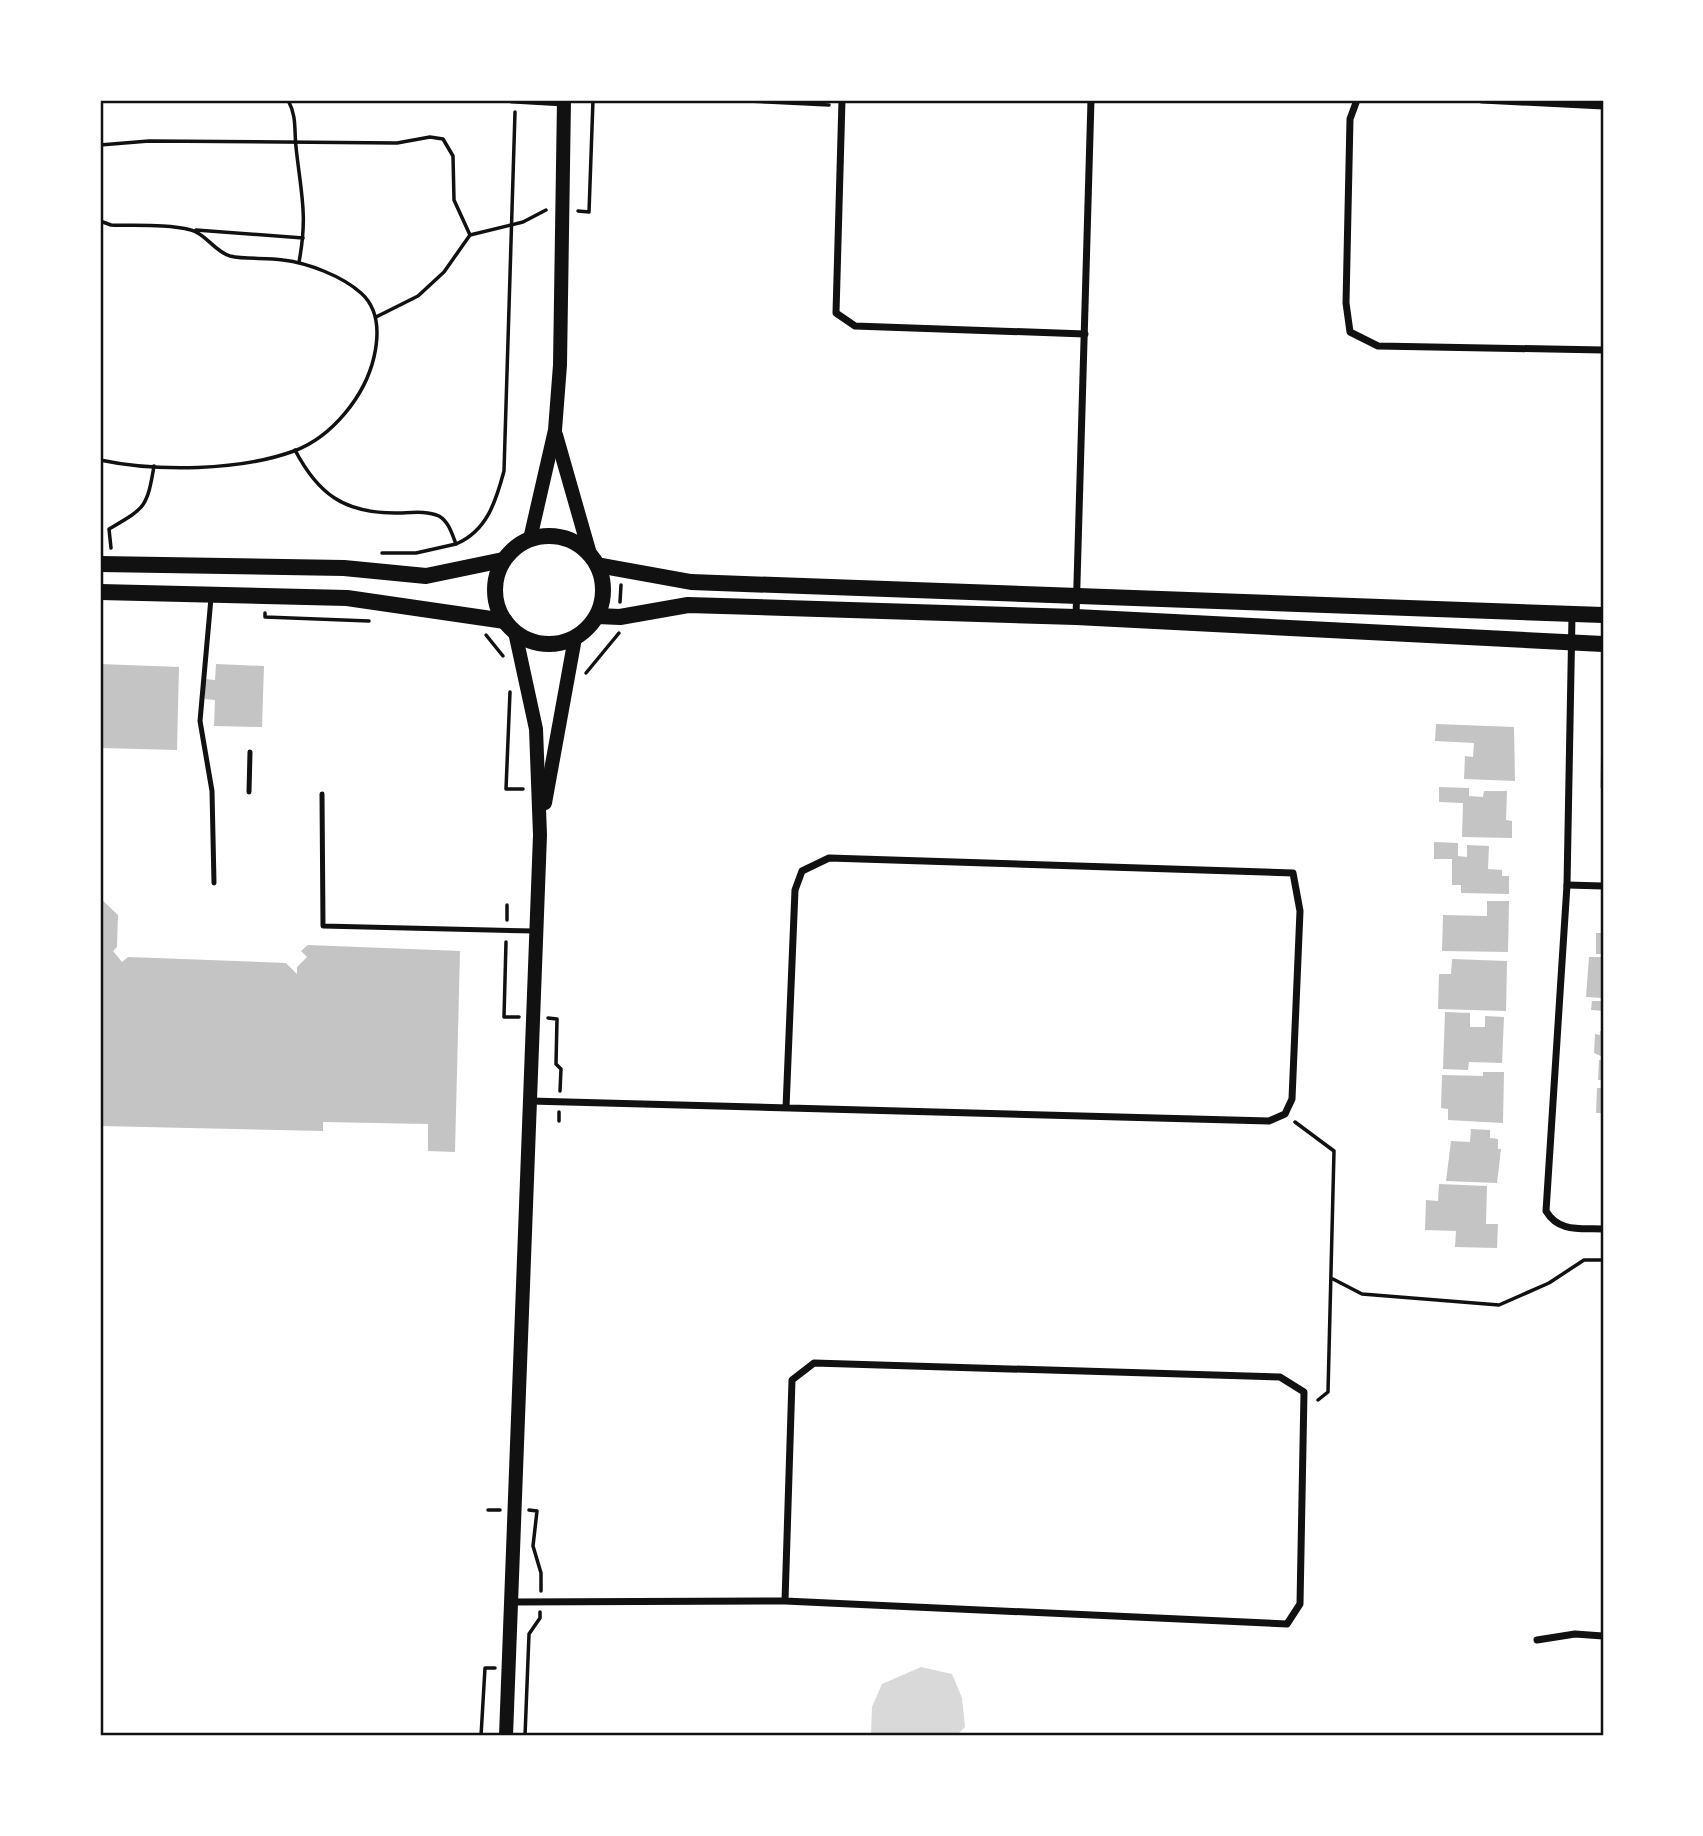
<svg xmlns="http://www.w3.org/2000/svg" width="1703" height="1836" viewBox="0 0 1703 1836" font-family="Spectral,serif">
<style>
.water{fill:#d9d9d9}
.building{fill:#c4c4c4}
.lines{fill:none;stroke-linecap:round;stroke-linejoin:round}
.path{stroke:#111;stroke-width:3.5}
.service{stroke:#111;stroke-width:5}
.minor{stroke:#111;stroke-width:7}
.secondary{stroke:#111;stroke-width:14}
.primary{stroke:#111;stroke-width:16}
.neatline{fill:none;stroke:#111;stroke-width:2.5}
</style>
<rect width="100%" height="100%" fill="#fff"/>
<path class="water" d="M921,1667l31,7 10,24 3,29 -9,9h-85l1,-29 10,-23z"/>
<g class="building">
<path d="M100,664l79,3 -2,83 -77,-2z"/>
<path d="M216,664l48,2 -2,61 -48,-1 1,-26 -10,-1v-20l10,1z"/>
<path d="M1436,724l78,3 1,54 -51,-2 1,-23 8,1 1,-14 -39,-2z"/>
<path d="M1601,754h2v34h-3z"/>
<path d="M1439,787l30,1v8l14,1 1,-6h23l-1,29 6,1v17l-50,-1 1,-34 -24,-1z"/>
<path d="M1434,842l24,1v13l9,1v-12l22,1 -1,23 14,1v6h7v18l-48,-1v-8h-9v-26h-18z"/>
<path d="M100,898l18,17 -1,32 -4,4 9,11 6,-5 158,6 11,11v-7l10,-10 -6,-6 7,-6 152,6 -5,201 -27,-1v-27l-105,-2v9l-223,-5z"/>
<path d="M1487,901h22l-1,51 -66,-1 1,-36 44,1z"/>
<rect x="1596" y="933" width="7" height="21"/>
<path d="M1589,957h14v41l-17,-1z"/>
<path d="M1452,959l55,2 -1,50 -68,-2 1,-35h12z"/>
<path d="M1592,1001h11v10l-12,-1z"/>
<path d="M1445,1012l25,1v14h15v-11l19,1 -2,46 -33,-1 -1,8 -25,-1z"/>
<path d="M1600,1031l3,1v25l-9,-4 1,-19 5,1z"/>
<path d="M1599,1060h4v20h-5z"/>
<path d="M1483,1072h21l-1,51 -55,-3v-11l-7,-1 1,-33 41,1z"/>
<path d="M1597,1088h6v25h-7z"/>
<path d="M1471,1129l19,1v8l8,1v10h3l-4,34 -51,-2 5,-40 19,1z"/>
<path d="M1439,1184l48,2 -1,38h12l-1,24 -42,-1 1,-16 -31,-1 1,-30 12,1z"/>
</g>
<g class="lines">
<g class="path">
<path d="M288,100c9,17 6,29 8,47 5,47 12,68 3,115"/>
<path d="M727,100l102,5"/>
<path d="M100,145l49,-4 248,2 33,-6 13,2 10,17 1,44 16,35"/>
<path d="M578,211l11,1 4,-112"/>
<path d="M100,221l11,4c26,1 55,-1 80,5 14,3 24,22 39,26 17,4 36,1 53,4 25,3 59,16 78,33 18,16 18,42 13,64 -9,39 -42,80 -80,94 -55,20 -137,21 -194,9"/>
<path d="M196,230l107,8"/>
<path d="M376,317l42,-21 26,-24 26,-37 53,-13 23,-12"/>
<path d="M295,450c23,44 49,63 100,63 14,0 31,-3 44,3 10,6 13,18 17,28 31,-13 40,-43 48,-73l11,-359"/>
<path d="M111,548l-2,-19c36,-21 38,-21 45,-63"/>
<path d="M382,553h34l40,-9"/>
<path d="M620,602l1,-17"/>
<path d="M265,613v4l104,4"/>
<path d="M486,635l17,21"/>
<path d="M586,673l33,-40"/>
<path d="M510,692l-4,97h17"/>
<path d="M507,920v-15"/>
<path d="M506,942l-2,75h15"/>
<path d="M548,1018l9,1 -1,45 5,5 -1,22"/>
<path d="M559,1121v-9"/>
<path d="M1295,1122l39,29 -6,241 -10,8"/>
<path d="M1333,1279l29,15 137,11 50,-22 35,-23h19"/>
<path d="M488,1510h12"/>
<path d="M529,1510l8,1 -4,35 8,27v18"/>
<path d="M481,1736l4,-68h10"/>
<path d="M525,1736l4,-102 11,-16v-6"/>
</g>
<g class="service">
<path d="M211,598l-11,123 12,70 2,92"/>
<path d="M249,792l1,-40"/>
<path d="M322,794l1,132 211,5"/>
</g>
<g class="minor">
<path d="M512,100l52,3"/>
<path d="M842,100l-6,213 19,13 230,8"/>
<path d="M1357,100l-7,19 -4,184 4,29 28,14 225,4"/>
<path d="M1482,100l121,6"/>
<path d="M1572,616l-5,269 -21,326c13,22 35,17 57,18"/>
<path d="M1076,617l15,-517"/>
<path d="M1567,885l36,1"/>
<path d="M530,1101l739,20 16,-7 7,-15 8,-188 -7,-38 -464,-15 -27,13 -7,19 -9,218"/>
<path d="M513,1602l272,-1 502,23 13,-20 4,-212 -24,-15 -466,-14 -22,17 -7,221"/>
<path d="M1537,1640l38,-6 28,2"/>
</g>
<g class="secondary">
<path d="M556,435l34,119"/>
<path d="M530,539l25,-109 5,-65 4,-265"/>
<path d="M545,803l30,-165"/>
<path d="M506,1736l34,-901 -4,-106 -21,-97"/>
</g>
<g class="primary">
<circle cx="549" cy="590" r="54"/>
<path d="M100,564l244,4 82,8 77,-16"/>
<path d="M597,565l94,17 912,33"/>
<path d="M100,592l247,6 158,23"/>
<path d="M597,616l23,1 68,-12 388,12 527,27"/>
</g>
</g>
<rect width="1703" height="1836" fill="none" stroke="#ffffff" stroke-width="203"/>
<rect x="102" y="102" width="1500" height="1632" class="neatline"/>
</svg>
